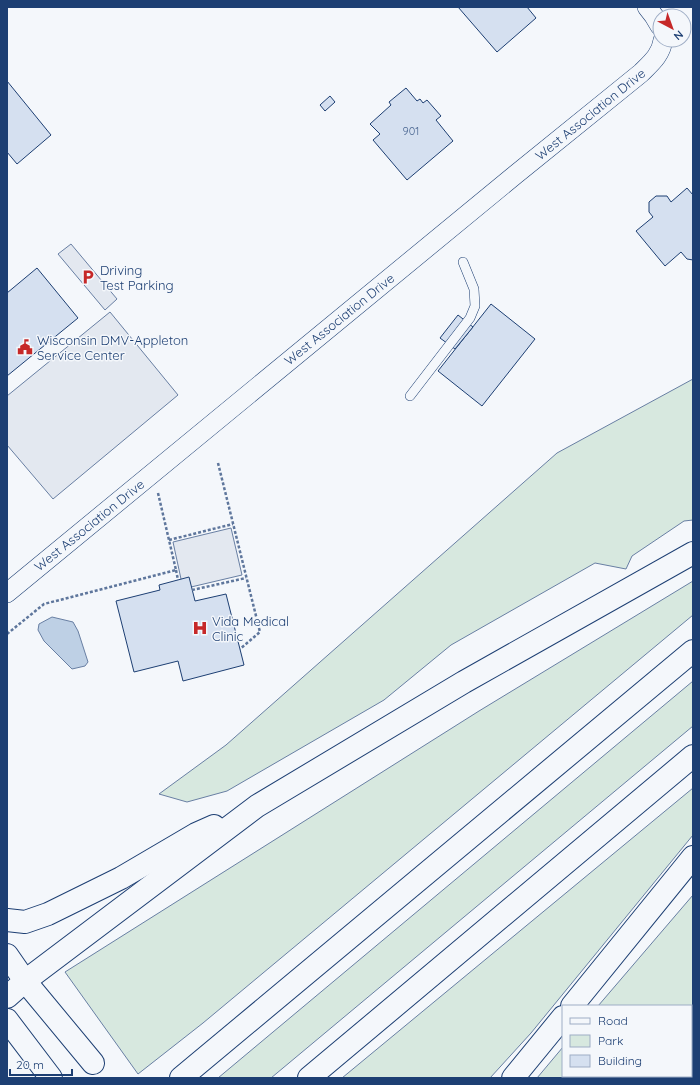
<svg xmlns="http://www.w3.org/2000/svg" width="700" height="1085" viewBox="0 0 700 1085" font-family="Quicksand,sans-serif">
<style>
.green{fill:#d7e8df;stroke:#687fa3}
.parking{fill:#e3e8f0;stroke:#687fa3}
.water{fill:#bed0e5;stroke:#687fa3}
.building{fill:#d5e0f0;stroke:#1d3f73}
.lines{fill:none;stroke-linecap:round;stroke-linejoin:round}
.service-casing{stroke:#1d3f73;stroke-width:10}
.minor-casing{stroke:#1d3f73;stroke-width:20}
.primary-casing{stroke:#1d3f73;stroke-width:24}
.motorway-casing{stroke:#1d3f73;stroke-width:24}
.path{stroke:#5e769c;stroke-width:2.5;stroke-dasharray:3 2;stroke-linecap:butt}
.service{stroke:#f4f7fb;stroke-width:9}
.minor{stroke:#f4f7fb;stroke-width:19}
.primary{stroke:#f4f7fb;stroke-width:22}
.motorway{stroke:#f4f7fb;stroke-width:22}
.labels{text-anchor:middle;stroke-width:3;stroke-linejoin:round;paint-order:stroke}
.number-label{font-size:11px;fill:#4b6792}
.street-label{font-size:13px;fill:#1d3f73;stroke:#f4f7fb}
.poi-label{font-size:13px;fill:#1d3f73;stroke:#f4f7fb;text-anchor:start}
</style>
<rect width="100%" height="100%" fill="#f4f7fb"/>
<g class="green">
<path d="M693,379v141l-9,1 -52,35 -6,13 -31,-6 -144,82 -67,55 -157,91 -40,11 -28,-8 67,-49 331,-292z"/>
<path d="M693,581v34l-490,408 -65,51 -73,-102 414,-261z"/>
<path d="M693,681v45l-422,352h-53z"/>
<path d="M693,788v47l-162,198 -41,45h-148z"/>
<path d="M693,895v142l-2,2v-33h-93z"/>
<path d="M563,1047v29h89l-2,2h-113z"/>
</g>
<g class="parking">
<path d="M71,244l46,55 -12,11 -47,-56z"/>
<path d="M110,312l68,83 -125,104 -46,-54v-49z"/>
<path d="M231,528l11,47 -51,12 -10,-8 -8,-37z"/>
</g>
<path class="water" d="M52,617l21,5 5,9 10,31 -3,4 -13,3 -28,-28 -6,-11 1,-6z"/>
<g class="building">
<path d="M458,7h69l9,11 -39,34z"/>
<path d="M7,81l44,54 -34,29 -10,-12z"/>
<path d="M406,88l11,13 3,-2 3,4 4,-3 14,16 -5,4 17,21 -46,39 -34,-40 7,-6 -10,-10 21,-19 -2,-3z"/>
<path d="M330,96l5,6 -10,9 -5,-6z"/>
<path d="M687,188l6,7v65l-6,-1 -6,-7 -16,14 -29,-35 17,-14 -4,-5v-10l7,-6h11l4,6z"/>
<path d="M37,268l41,50 -71,58v-83z"/>
<path d="M491,304l44,35 -53,67 -44,-35z"/>
<path d="M458,315l15,12 -18,22 -15,-11z"/>
<path d="M189,577l6,24 31,-7 18,71 -61,16 -5,-20 -44,11 -18,-71 44,-11 -1,-5z"/>
</g>
<g class="lines">
<g class="service-casing">
<path id="service" d="M410,396l60,-78 5,-12 -1,-17 -11,-27"/>
</g>
<g class="minor-casing">
<g id="minor">
<path d="M647,7l7,9 6,10"/>
<path d="M7,593l508,-418 126,-102c10,-10 20,-18 22,-33"/>
</g>
</g>
<g class="primary-casing">
<g id="primary">
<path d="M7,955l18,26 68,82"/>
<path d="M7,1020l44,58"/>
</g>
</g>
<g class="motorway-casing">
<g id="motorway">
<path d="M7,920l18,2 23,-8 73,-36 75,-44 18,-8"/>
<path d="M7,997l18,-16 232,-175 207,-124 229,-129"/>
<path d="M572,1006l121,-149"/>
<path d="M181,1078l512,-427"/>
<path d="M309,1078l384,-322"/>
<path d="M513,1078l50,-61"/>
</g>
</g>
<g class="path">
<path d="M218,463l42,169 -20,17"/>
<path d="M169,540l64,-16"/>
<path d="M176,570l2,10"/>
<path d="M192,590l54,-12"/>
<path d="M7,634l37,-30 132,-34 -18,-77"/>
</g>
<use href="#service" class="service"/>
<use href="#minor" class="minor"/>
<use href="#primary" class="primary"/>
<use href="#motorway" class="motorway"/>
</g>
<defs>
<g id="parking-bare" transform="scale(1.2)"><path d="M-3.5-5.5H1a3.5 3.5 0 0 1 0 7H-1V5.5H-3.5ZM-1-3.4V-.6H.8a1.4 1.4 0 0 0 0-2.8Z" fill="#c62828" stroke="#f4f7fb" stroke-width="2.5" paint-order="stroke"/></g>
<g id="civic-bare" transform="scale(1.2)"><path d="M-.6-6.5H3V-4.5H.6V-3L4-1V1h2V6H-6V1h2V-1L-.6-3ZM-1.2 2.5V6h2.4V2.5Z" fill="#c62828" stroke="#f4f7fb" stroke-width="2.5" paint-order="stroke"/></g>
<g id="hospital-bare" transform="scale(1.2)"><path d="M-5-5h3v3.5h4V-5h3V5h-3V1.5h-4V5h-3Z" fill="#c62828" stroke="#f4f7fb" stroke-width="2.5" paint-order="stroke"/></g>
</defs>
<g fill-rule="evenodd">
<use href="#parking-bare" x="88" y="277"/>
<use href="#civic-bare" x="25" y="347"/>
<use href="#hospital-bare" x="200" y="628"/>
</g>
<g class="labels">
<g class="number-label">
<text x="411" y="135">901</text>
</g>
<g class="street-label">
<text transform="translate(590 114) rotate(-39)" y="5">West Association Drive</text>
<text transform="translate(339 319) rotate(-39)" y="5">West Association Drive</text>
<text transform="translate(89 525) rotate(-39)" y="5">West Association Drive</text>
</g>
<g class="poi-label">
<text x="100" y="275">Driving<tspan x="100" dy="15">Test Parking</tspan></text>
<text x="37" y="345">Wisconsin DMV-Appleton<tspan x="37" dy="15">Service Center</tspan></text>
<text x="212" y="626">Vida Medical<tspan x="212" dy="15">Clinic</tspan></text>
</g>
</g>
<rect width="700" height="1085" fill="none" stroke="#1d3f73" stroke-width="16"/>
<rect x="562" y="1005" width="130" height="72" fill="#f4f7fb" stroke="#9eadc5"/>
<rect x="570" y="1018" width="20" height="6" fill="#f4f7fb" stroke="#9eadc5"/>
<text x="598" y="1025" font-size="12" fill="#1d3f73">Road</text>
<rect x="570" y="1035" width="20" height="12" fill="#d7e8df" stroke="#9eadc5"/>
<text x="598" y="1045" font-size="12" fill="#1d3f73">Park</text>
<rect x="570" y="1055" width="20" height="12" fill="#d5e0f0" stroke="#9eadc5"/>
<text x="598" y="1065" font-size="12" fill="#1d3f73">Building</text>
<g transform="translate(672 28) rotate(139)"><circle r="19" fill="#f4f7fb" stroke="#9eadc5"/>
<path d="M0-3L7 15L0 10L-7 15Z" fill="#c62828"/>
<text y="-6" font-size="11" font-weight="bold" text-anchor="middle" fill="#1d3f73">N</text>
</g>
<path d="M10 1069v6h62v-6" fill="none" stroke="#1d3f73" stroke-width="2"/>
<text x="16" y="1069" font-size="12" fill="#1d3f73" stroke="#f4f7fb" stroke-width="3" paint-order="stroke">20 m</text>
</svg>
